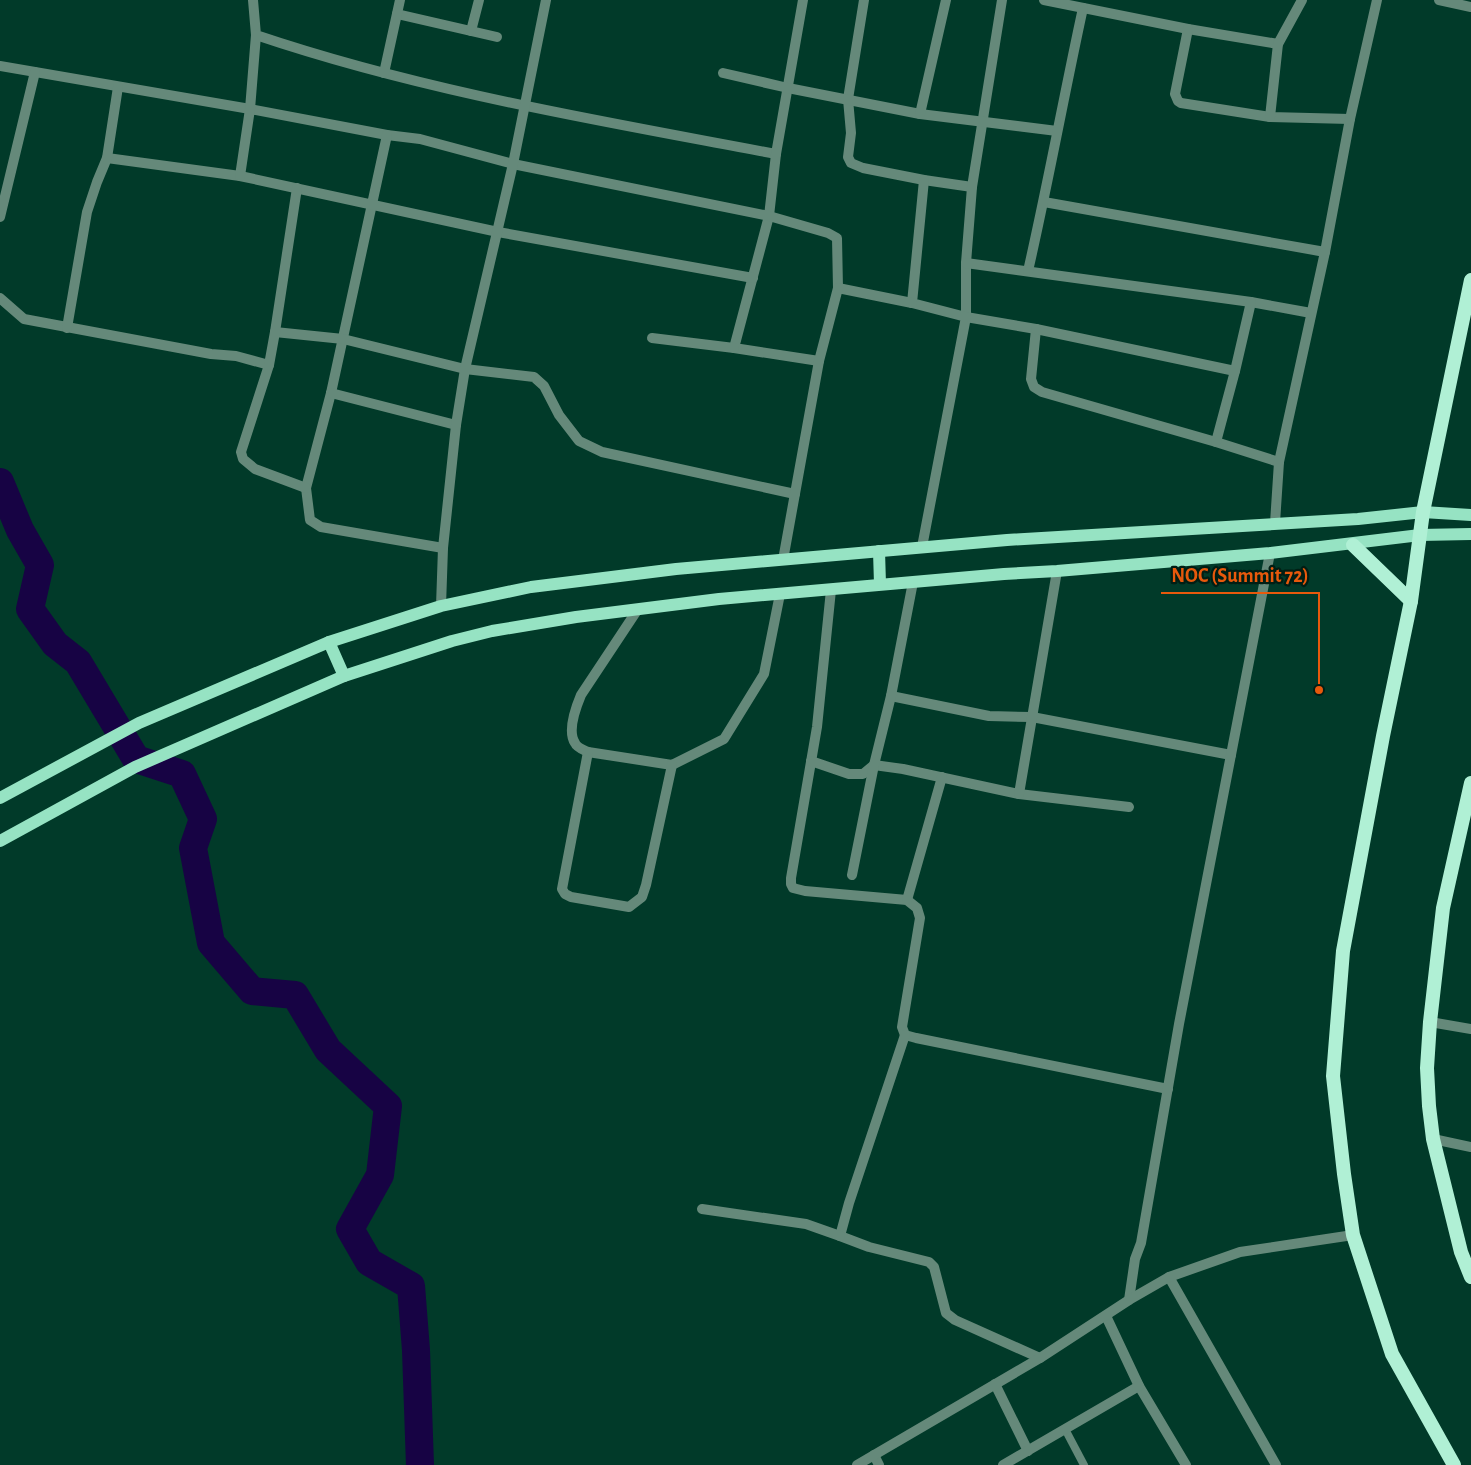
<svg xmlns="http://www.w3.org/2000/svg" width="1471" height="1465" viewBox="0 0 1471 1465" font-family="'Alegreya Sans',sans-serif">
<style>
.lines{fill:none;stroke-linecap:round;stroke-linejoin:round}
.river{stroke:#170344;stroke-width:28}
.service{stroke:#65897a;stroke-width:8}
.minor{stroke:#65897a;stroke-width:10}
.primary{stroke:#96e3c3;stroke-width:12}
.trunk{stroke:#b0f0d5;stroke-width:14}
.leader{fill:none;stroke:#e8590c;stroke-width:2}
.callout-dot{fill:#e8590c;stroke:#011e14;stroke-width:2}
.callout-label{font-size:20px;text-anchor:middle;font-weight:bold;fill:#e8590c;stroke:#011e14;stroke-width:4.5;stroke-linejoin:round;paint-order:stroke}
</style>
<rect width="100%" height="100%" fill="#013a29"/>
<g class="lines">
<path class="river" d="M0,482l20,48 20,35 -10,44 25,35 23,18 58,97 46,15 21,45 -10,29 18,95 41,48 43,4 33,55 60,56 -8,69 -30,54 19,33 42,24 5,64 4,115"/>
<path class="service" d="M1065,1429l19,36"/>
<g class="minor">
<path d="M253,0l3,35c169,57 346,86 520,119"/>
<path d="M803,0l-27,154 -7,62 -35,132 85,13"/>
<path d="M864,0l-16,99 3,34 -3,24 3,6 12,5 61,12 48,7"/>
<path d="M1002,0l-30,187 -6,76v54l70,12 -5,50 3,8 8,5 174,50 63,20"/>
<path d="M1044,0l144,29 90,15"/>
<path d="M1439,0l32,7"/>
<path d="M397,14l100,23"/>
<path d="M1188,29l-13,65 3,7 3,2 89,14 80,2"/>
<path d="M471,31l8,-31"/>
<path d="M0,66l250,43 137,26 33,4 93,25 256,52 59,17 9,5 1,50"/>
<path d="M384,73l16,-73"/>
<path d="M723,73l65,15 132,26 137,17"/>
<path d="M920,114l26,-114"/>
<path d="M1270,117l8,-73 24,-44"/>
<path d="M387,135l-56,258 -25,95 4,32 11,7 122,21"/>
<path d="M107,158l133,18 258,56 255,46"/>
<path d="M240,176l10,-67 6,-74"/>
<path d="M1044,202l281,50"/>
<path d="M0,217l35,-145"/>
<path d="M966,263l285,39 60,11"/>
<path d="M1028,271c20,-87 36,-176 55,-263"/>
<path d="M0,298l24,21 187,35 25,2 33,9 -28,87 2,7 12,10 51,19"/>
<path d="M67,328l20,-116 10,-30 10,-24 11,-71"/>
<path d="M1036,329l199,42"/>
<path d="M275,332l68,7 122,30 69,8 10,9 15,29 20,26 23,11 193,42"/>
<path d="M652,338l82,10"/>
<path d="M269,365l6,-33 22,-144"/>
<path d="M331,393l125,32"/>
<path d="M1216,442l19,-71 16,-69"/>
<path d="M1275,523l4,-61 46,-210 25,-133 27,-119"/>
<path d="M922,547l44,-230 -54,-14 12,-123"/>
<path d="M783,560l36,-199 19,-73 74,15"/>
<path d="M831,590l-14,137 -26,151v6l2,4 12,3 102,9 10,8 3,10 -18,109 3,8 11,3 252,51"/>
<path d="M441,606l2,-58 13,-123 9,-56 48,-205 33,-164"/>
<path d="M638,609l-57,86c-5,12 -14,36 -6,48 2,5 9,7 13,9l84,13 52,-26 40,-65 16,-80"/>
<path d="M891,696l98,20 43,1 199,38"/>
<path d="M588,752l-26,137 3,5 6,3 58,10 13,-10 4,-12 26,-120"/>
<path d="M811,761l38,13h14l11,-9 29,4 116,25 110,13"/>
<path d="M1019,794l38,-223"/>
<path d="M852,875l22,-110 17,-69 22,-114"/>
<path d="M907,900l35,-123"/>
<path d="M1430,1022l41,7"/>
<path d="M905,1035l-56,168 -9,33 29,11 60,15 5,5 12,46 9,7 85,38"/>
<path d="M1433,1139l38,8"/>
<path d="M702,1209l104,15 34,12"/>
<path d="M1169,1277l107,188"/>
<path d="M1129,1300l6,-41 6,-16 38,-219 91,-471"/>
<path d="M1106,1316l33,70 47,79"/>
<path d="M995,1384l33,67"/>
<path d="M874,1455l5,10"/>
<path d="M857,1465l183,-107 89,-58 40,-23 71,-25 113,-17"/>
<path d="M1003,1465l136,-79"/>
</g>
<g class="primary">
<path d="M879,551l1,33"/>
<path d="M329,642l15,34"/>
<path d="M0,798l139,-75 190,-81 112,-36 90,-19 145,-18 331,-29 351,-21 65,-7 48,3"/>
<path d="M0,841l135,-74 209,-91 108,-35 40,-10 84,-14 143,-18 285,-25 53,-3 213,-18 150,-18 51,-1"/>
</g>
<g class="trunk">
<path d="M1353,545l58,56"/>
<path d="M1471,783l-28,125 -13,114 -3,46 2,38 4,33 28,113 10,25"/>
<path d="M1454,1465l-62,-111 -39,-119 -9,-61 -11,-98 10,-125 40,-215 28,-135 12,-89 48,-232"/>
</g>
</g>
<path class="leader" d="M1319 690L1319 593H1161"/>
<circle class="callout-dot" cx="1319" cy="690" r="5"/>
<g class="callout-label">
<text x="1240" y="582">NOC (Summit 72)</text>
</g>
</svg>
